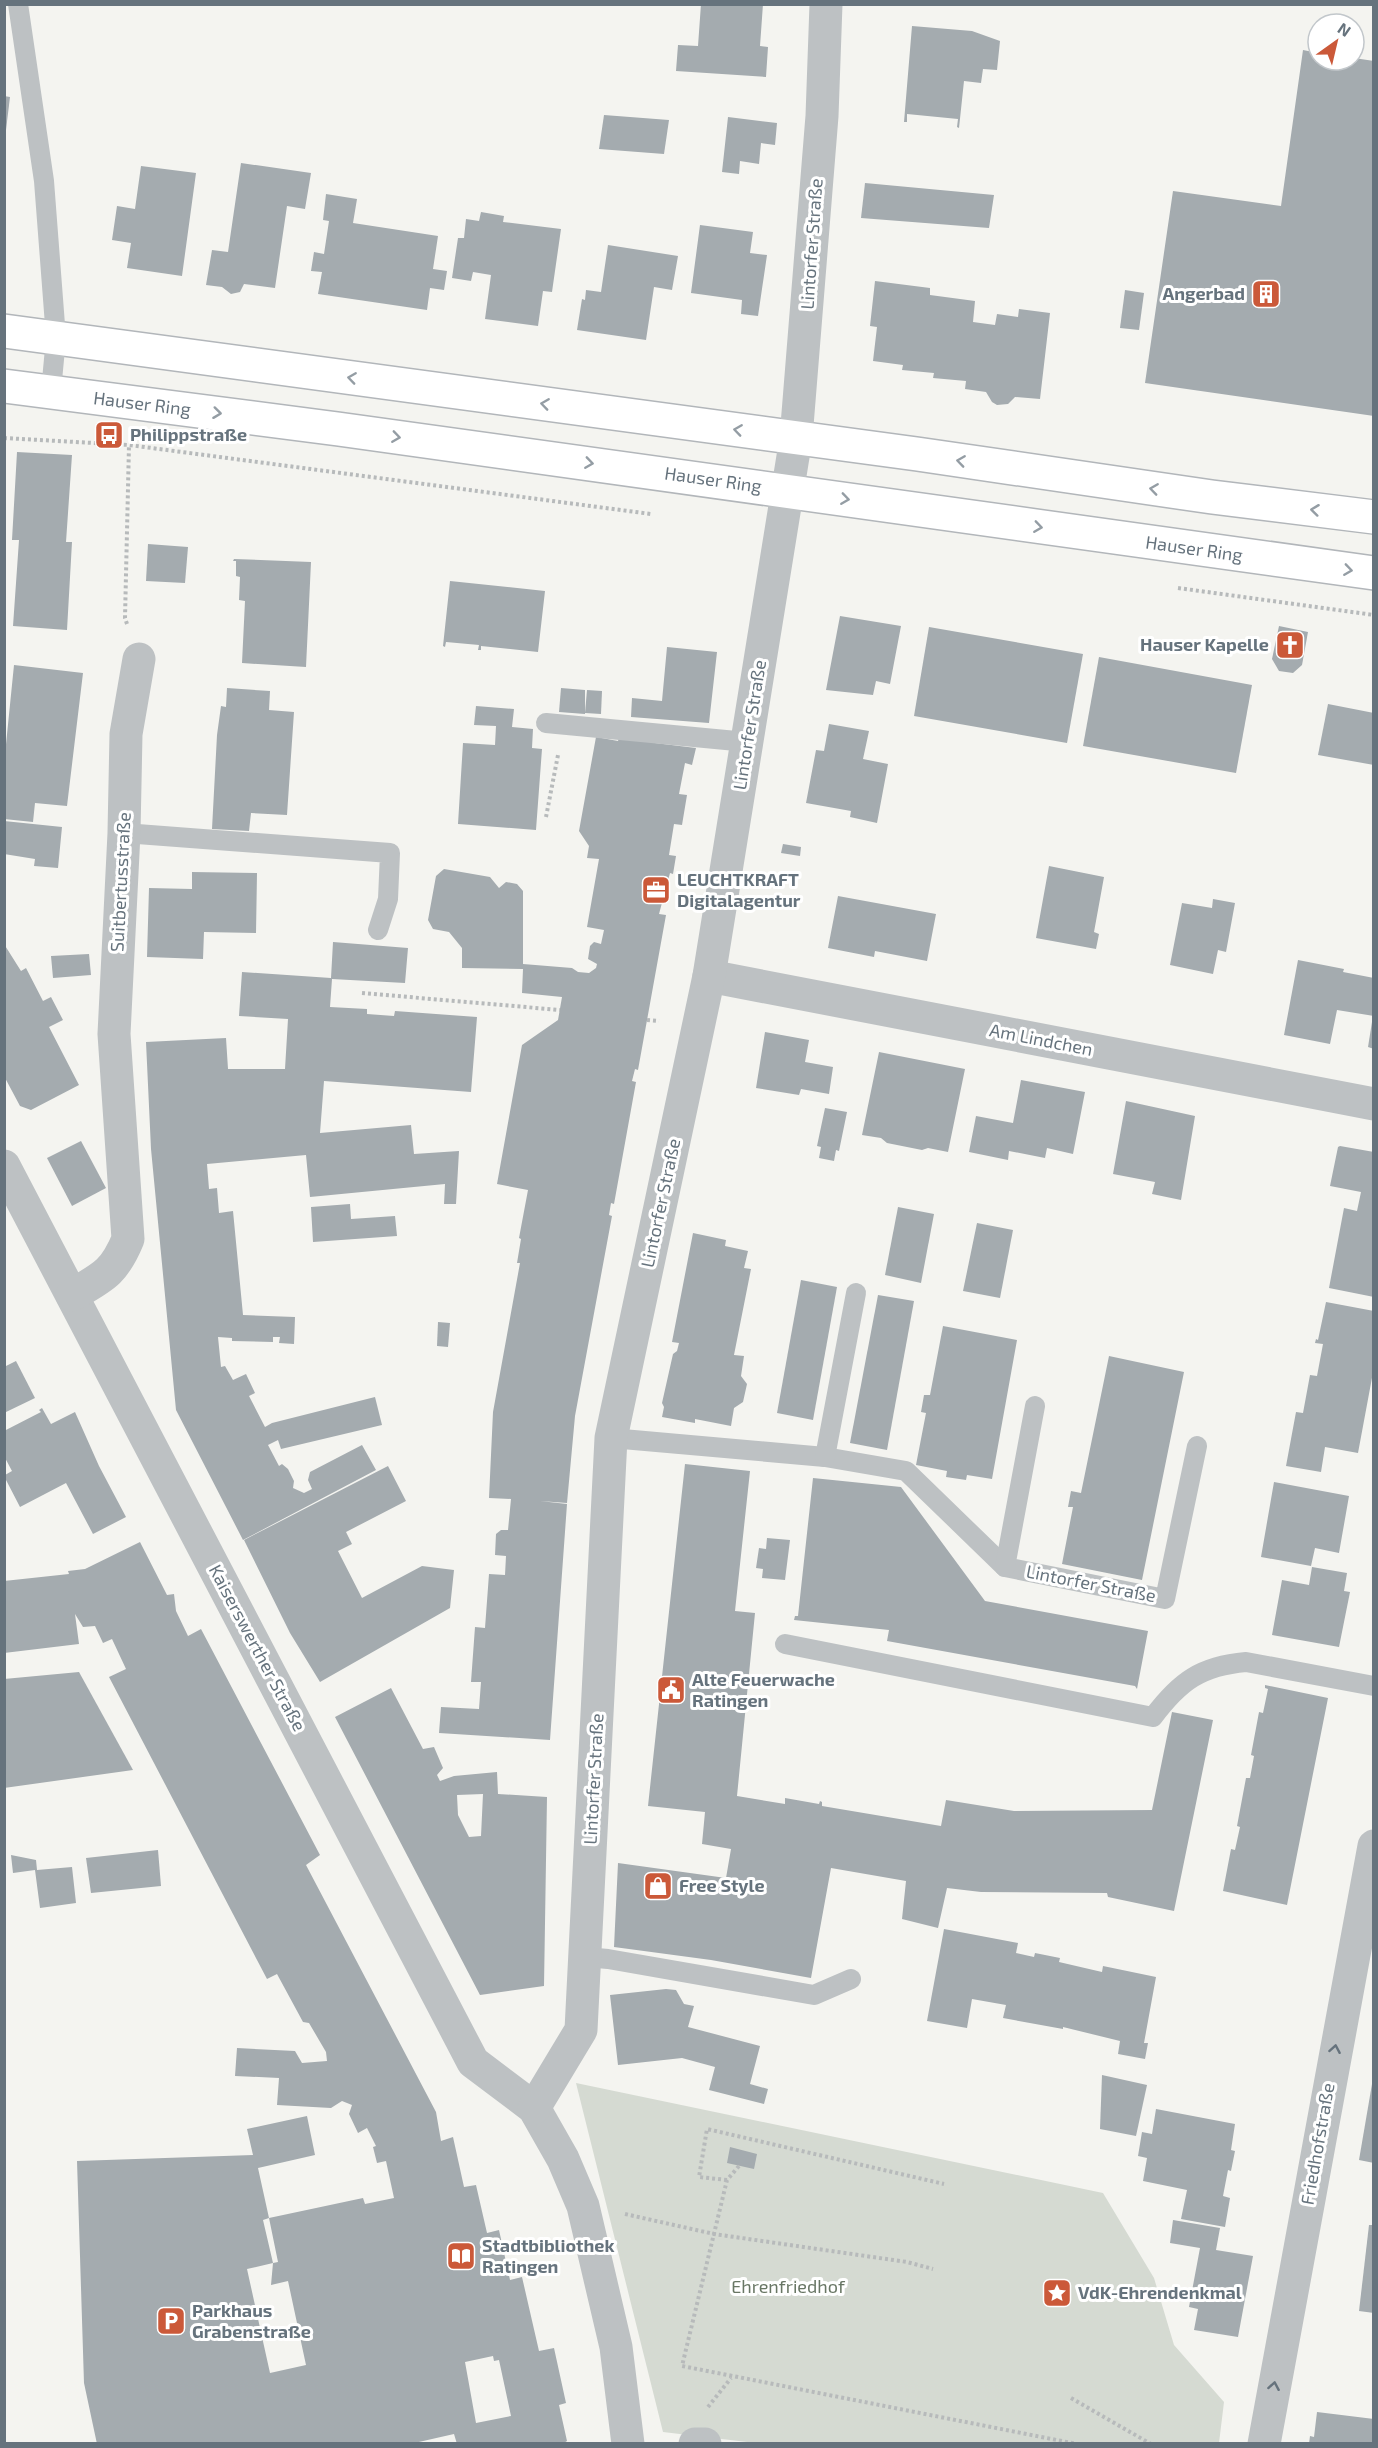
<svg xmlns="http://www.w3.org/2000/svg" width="1378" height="2448" viewBox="0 0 1378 2448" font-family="'Exo 2',sans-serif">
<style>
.green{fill:#d5dad2}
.building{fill:#a4abaf;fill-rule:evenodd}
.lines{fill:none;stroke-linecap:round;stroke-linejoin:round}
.secondary-casing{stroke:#b2b6ba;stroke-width:36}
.path{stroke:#b7babb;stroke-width:4;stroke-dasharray:3 3;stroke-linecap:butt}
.lane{stroke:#bdc1c3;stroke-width:20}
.street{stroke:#bdc1c3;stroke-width:33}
.secondary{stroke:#fff;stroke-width:33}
.oneway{stroke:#949da4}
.oneway2{stroke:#66737d}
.labels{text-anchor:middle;stroke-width:6;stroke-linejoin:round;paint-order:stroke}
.street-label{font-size:18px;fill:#66737d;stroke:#fff}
.poi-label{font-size:18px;font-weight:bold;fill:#66737d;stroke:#fff;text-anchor:start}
.park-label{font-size:18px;fill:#687664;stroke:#fff}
</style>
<rect width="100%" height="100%" fill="#f4f4f0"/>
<path class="green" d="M576,2083l527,110 51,85 20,67 50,57 -5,41 -455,1 -101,-12z"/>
<g class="building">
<path d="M701,4h62l-3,42 8,1 -2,30 -90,-6 2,-26 20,1z"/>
<path d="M912,26l60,5 28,10 -3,29 -14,-1 -2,14 -17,-2 -5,47 -2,-1 1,-8 -51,-5v8h-3z"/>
<path d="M1303,50l15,3v7h36v-2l20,3v355l-229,-33 28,-192 108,15z"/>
<path d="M4,96l6,1 -4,33h-2z"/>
<path d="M604,115l65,5 -5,34 -65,-5z"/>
<path d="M728,117l49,6 -2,22 -14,-2 -2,21 -19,-3 -1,13 -17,-2z"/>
<path d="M241,163l70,10 -6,36 -18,-3 -12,82 -31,-4 -4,8 -9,2 -9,-7 -16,-2 6,-35 16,2z"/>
<path d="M141,166l55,7 -14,103 -55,-8 4,-25 -19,-3 5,-34 18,3z"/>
<path d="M865,183l129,12 -5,33 -128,-10z"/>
<path d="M326,194l31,5 -4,24 85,13 -5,33 14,2 -3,19 -14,-2 -3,22 -109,-16 4,-22 -11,-1 3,-19 10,2 5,-33 -6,-1z"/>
<path d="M481,212l23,4 -1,6 58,7 -9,63 -9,-1 -5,35 -53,-7 6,-44 -18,-3 -2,9 -19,-3 6,-40h6l2,-19 13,2z"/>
<path d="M700,225l53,7 -3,21 17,2 -9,61 -17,-2 1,-14 -51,-7z"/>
<path d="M608,245l70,11 -6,34 -18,-3 -8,53 -69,-10 5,-31 3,1 1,-10 15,2z"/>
<path d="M875,281l55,7v7l45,6 -2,21 22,3 2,-11 21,3 1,-8 31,4 -10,86 -25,-2 -7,7 -11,1 -5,-3 -6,-10 -21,-3 1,-8 -33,-3 1,-5 -32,-3 1,-5 -30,-4 4,-34 -7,-1z"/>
<path d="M1125,290l19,3 -5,37 -19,-2z"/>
<path d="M17,452l55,3 -6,87h6l-5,88 -54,-4 6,-86h-7z"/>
<path d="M148,544l40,3 -3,36 -39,-2z"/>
<path d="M234,559l77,3 -5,105 -64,-4 3,-62 -6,-1 1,-23 -4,-1v-15h-3z"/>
<path d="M450,581l95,10 -7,61 -57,-6v4h-3l1,-5 -33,-3 -1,5 -2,-1z"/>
<path d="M840,616l61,10 -11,58 -14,-3 -3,14 -47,-5z"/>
<path d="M1279,626l29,6 -6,33 -9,8 -14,-2 -7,-12z"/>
<path d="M929,627l154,27 -16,89 -153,-27z"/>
<path d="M667,647l50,5 -8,71 -78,-6 1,-19 30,3z"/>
<path d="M1099,657l153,28 -16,88 -153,-27z"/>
<path d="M14,665l69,8 -16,133 -32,-3 -2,19 -29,-3v-55z"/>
<path d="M227,688l43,3 -1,19 25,2 -7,103 -36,-2 -2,18 -37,-2 5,-94 4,-29 5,1z"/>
<path d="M561,688l24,2v24l-26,-2z"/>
<path d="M587,690l15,1 -1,23 -16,-1z"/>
<path d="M1328,704l46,9v52l-56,-10z"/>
<path d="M476,706l38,3 -2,18 21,2 -1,19 10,1 -6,81 -78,-6 5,-81 32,2 1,-19 -22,-1z"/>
<path d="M829,724l40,7 -6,28 25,5 -11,59 -27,-6 1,-6 -45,-8 10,-53 8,1z"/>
<path d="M620,735l34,6 1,2 41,5 -4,17 -7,-2 -6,31 8,1 -5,30 -8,-1 -5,31 7,1 -3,18 -3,-1 -11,41 7,1 -28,155 -3,-1 -3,12 4,1 -22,122 -3,-1 -2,12 3,1 -37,200 -8,87 -27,-2 27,3 -17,236 -111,-7 2,-26 38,2 2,-27h-10l4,-55 10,1 4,-54 16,1 1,-19 -11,-1 1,-21 5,-4h7l3,-31 -22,-1 4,-86 27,-149h-3l4,-24 -2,-1 9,-48 -31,-6 25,-139 36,-25 4,-23 -40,-4 1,-24 -61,-1v-20l-13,-16 -16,-3 -5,-9 8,-44 8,-7 46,8 9,11 7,-6 11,2 6,7v73l49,4 6,4 11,1 7,-5 1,-4 -9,-5 2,-13 4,-4 7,2 3,-14 -17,-3 12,-68 -12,-1 2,-12 -10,-15 17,-94 22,4z"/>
<path d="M4,821l58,6 -4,41 -24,-2 1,-7 -31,-5z"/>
<path d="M783,844l18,3 -1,9 -19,-3z"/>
<path d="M1049,866l55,11 -10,55 5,2 -3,15 -60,-11z"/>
<path d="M192,872l65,1 -1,60 -52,-1 -1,27 -56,-2 2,-69 43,1z"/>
<path d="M838,896l98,18 -9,47 -52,-10 -1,6 -46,-9z"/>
<path d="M1213,899l22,4 -9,49 -8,-2 -5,24 -43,-9 12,-62 30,5z"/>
<path d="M333,942l75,6 -3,35 -73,-4 -2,28 37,2v5l27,2 1,-5 82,6 -6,75 -147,-11 -4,52 91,-8 3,29 45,-3 -3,53h-12l1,-20 -135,13 -4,-42 -99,9 2,25 8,-1 2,25 14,-2 10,104 52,2 -1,27 -15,-1 1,-6h-7v5l-41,-1v-3l-14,-1 3,30 4,-1 8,14 13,-6 9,19 -6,3 16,31 7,-4 103,-26 7,28 -101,24 -3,-9 -10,5 11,21 3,-2 6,5 6,12 -1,7 11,5 8,-4 -4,-9 2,-8 52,-27 14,25 -133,70 -67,-130 -25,-261 -5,-107 80,-4 2,31h57l3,-50 -49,-3 3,-44 89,6z"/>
<path d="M4,944l17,27 5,-3 17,33 8,-4 12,23 -14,7 30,58 -48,25 -11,-4 -16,-30z"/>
<path d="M89,954l2,21 -38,3 -2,-22z"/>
<path d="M1298,960l46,9 -1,3 31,6v38l-37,-6 -7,34 -46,-9z"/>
<path d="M1372,1022h2v27l-6,-2z"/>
<path d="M765,1032l44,8 -4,22 28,5 -4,27 -28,-5 -2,6 -43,-7z"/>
<path d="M879,1052l86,17 -17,83 -20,-4 -6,2 -35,-7 -6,-5 -19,-3z"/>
<path d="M1021,1080l64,12 -12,62 -26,-6 -2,10 -36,-7 -1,9 -39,-8 7,-36 37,7z"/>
<path d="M1126,1101l69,15 -14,84 -29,-6 3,-12 -42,-8z"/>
<path d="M825,1108l22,4 -8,39 -3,-1 -2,11 -15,-3 2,-11 -4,-1z"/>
<path d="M81,1141l25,47 -34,18 -25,-48z"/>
<path d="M1340,1146l34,6v145l-45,-9 15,-80 13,3 4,-19 -31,-6 8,-39z"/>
<path d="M350,1204l1,15 44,-3 2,20 -84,6 -2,-35z"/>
<path d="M898,1207l36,7 -13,69 -36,-8z"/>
<path d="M977,1223l36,7 -13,68 -37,-7z"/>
<path d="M693,1233l33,7 -1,6 23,5 -4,17 7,1 -17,86 10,1 -3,20 6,8 -4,18 -9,6 -3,18 -36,-7v4l-33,-6 2,-10 -2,-4 11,-49 4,-3 2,-8 -7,-1z"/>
<path d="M801,1280l36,7 -24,133 -36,-7z"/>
<path d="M878,1295l36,6 -27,149 -37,-7z"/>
<path d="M1326,1302l48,9v56l-16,86 -33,-6 -4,25 -35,-6 10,-54 7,1 7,-38 7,1 6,-32 -8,-1 1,-4 2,1z"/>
<path d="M438,1322l12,1 -2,24 -11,-1z"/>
<path d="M943,1326l74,14 -25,139 -25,-4 -1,5 -20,-3 1,-6 -31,-6 10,-52 -5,-1 3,-17h6z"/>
<path d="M1109,1356l75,16 -42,208 -80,-16 11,-57h-5l3,-16 10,2z"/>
<path d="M16,1361l19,37 -31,15v-46z"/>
<path d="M42,1408l9,16 24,-12 24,54 27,51 -33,17 -27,-51 -46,24 -15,-29v-3l7,-4 -8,-15v-25l37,-19 -2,-2z"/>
<path d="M685,1464l65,7 -15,140 20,2 -18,183 48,8v-6l34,6 1,-3 2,1v4l119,20 5,-26 68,11 138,-1 20,-98 41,8 -39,191 -66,-14 -1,-4 -126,-1 -34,-4 -9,40 -36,-9 4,-38 -75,-13 -20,110 -100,-18 -97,-13 4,-84 108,15 5,-29 -29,-5 3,-32 -57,-6z"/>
<path d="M388,1466l18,35 -60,31 6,12 -14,7 24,47 60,-32 32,4 -4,38 -130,74 -30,-49 -46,-93z"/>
<path d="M813,1478l88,9 84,114 163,30 -11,58 -2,-3 -248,-45 2,-11 -95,-10 1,-4h3z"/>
<path d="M1274,1482l75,14 -10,57 -24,-5 -4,18 -50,-9z"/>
<path d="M767,1538l23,2 -5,40 -23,-2 1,-9 -7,-1 3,-20 7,1z"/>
<path d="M140,1542l27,53 7,-1 2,17 12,25 13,-7 119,226 -14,10 130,247 5,29 12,-4 11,50 12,-2 11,48 12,-3 11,50 12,-3 17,74 15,-3 12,55 -7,2 8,36 -5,3h-105l-3,-10 -44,10h-313l-13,-61 -7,-222 176,-6 -6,-26 60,-13 8,39 -57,13 11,50 94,-20 2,6 29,-6 -8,-37 -9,2 -4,-16 3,-1 -9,-18 -9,5 -9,-19 3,-9 -10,-4 -11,7 -54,-3 2,-27 -44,-2 2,-28 58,3 7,12 25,-2 -1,-9 -17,-29 -6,-1 -26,-48 -10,5 -158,-302 17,-8 -14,-30 -9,4 -8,-17 -12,1 -8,-13 4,30 -75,9v-72l65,-7 -1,-3 17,-2zM269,2218l9,44 -5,1 -2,22 17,-4 18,84 -36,8 -23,-104 26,-6 -10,-43zM493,2356l1,5 5,-1 12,56 -35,7 -11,-61z"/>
<path d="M1312,1567l35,6 -3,18 6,1 -11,55 -67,-12 10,-55 27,5z"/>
<path d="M79,1672l54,98 -129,18v-109z"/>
<path d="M1265,1685l63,13 -41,207 -64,-14 8,-42 4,1 5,-23 -3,-1 9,-48h4l4,-22 -3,-1 8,-43 4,1 5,-24 -3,-1z"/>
<path d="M391,1688l32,61 11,-2 9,21 -6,7 3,6 14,-5 43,-4 1,22 49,3 -3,189 -64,9 -145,-278zM483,1794l-2,42 -12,1 -11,-22 -1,-20z"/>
<path d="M158,1850l3,36 -70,7 -5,-35z"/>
<path d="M11,1855l25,5 1,10 35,-3 4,36 -36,5 -5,-38 -22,3z"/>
<path d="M944,1929l74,14 -2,10 18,4 1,-4 25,5 -1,4 43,10 1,-6 53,11 -12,66h4l-3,16 -27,-5 2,-13 -57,-14v2l-60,-11 3,-13 -34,-6 -5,29 -40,-7z"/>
<path d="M666,1989l10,1 8,14 10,2 -6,21 72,19 -10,38 18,5 -4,15 -55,-14 6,-23 -33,-9 -64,7 -8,-70z"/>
<path d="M1102,2075l45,10 -11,51 -36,-7z"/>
<path d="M1372,2084h2v79l-15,-3z"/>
<path d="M1156,2109l79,15 -4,26 4,1 -4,20 -3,-1 -5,26 7,2 -5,29 -44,-8 6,-29 -44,-9 4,-23 -9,-2 4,-24 10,2z"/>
<path d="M730,2147l27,7 -3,15 -27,-6z"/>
<path d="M1173,2220l47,8 -4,22 37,6 -15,81 -44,-7 4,-21 -9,-2 11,-59 -30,-5z"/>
<path d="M1369,2225h5v88l-15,-2z"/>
<path d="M1317,2412l57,7v25h-65l1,-8 4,1z"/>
</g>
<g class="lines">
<g class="secondary-casing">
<g id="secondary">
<path d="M4,331l913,123 295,43 162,20"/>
<path d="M4,386l334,43 1036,144"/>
</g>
</g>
<g class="path">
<path d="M4,438l125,7 522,69"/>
<path d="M1178,588l196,27"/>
<path d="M127,624l-2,-6 4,-173"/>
<path d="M546,817l12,-62"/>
<path d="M362,993l198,17"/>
<path d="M647,1020l12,1"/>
<path d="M739,2166l-12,14 -45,186 395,78"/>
<path d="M727,2180l-28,-3 8,-48 237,55"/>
<path d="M625,2214l89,20 193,28 26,7"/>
<path d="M1071,2398l80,46"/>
<path d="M708,2407l23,-29"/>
</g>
<g class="lane">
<path d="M18,4l26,177 12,157 -5,53"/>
<path d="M546,723l201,19"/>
<path d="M124,833l266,20 -2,46 -10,31"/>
<path d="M611,1438l214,19 81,14 99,96 160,32 32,-153"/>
<path d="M825,1457l31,-164"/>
<path d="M1005,1567l30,-161"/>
<path d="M785,1644l368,73c27,-36 48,-51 93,-55l128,24"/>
<path d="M585,1957l23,2 206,36 37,-16"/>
</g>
<g class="street">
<path d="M709,976l665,128"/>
<path d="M4,1166l469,896 61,46 29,51 20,47 33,141 12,97"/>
<path d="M72,1295c31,-18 42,-22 56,-56l-14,-205 10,-201 2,-99 13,-75"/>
<path d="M534,2108l47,-78 30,-592 98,-462 87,-538 26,-322 4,-112"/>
<path d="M695,2444h10"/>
<path d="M1264,2444l110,-598"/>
</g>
<use href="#secondary" class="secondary"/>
</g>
<defs><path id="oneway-chevron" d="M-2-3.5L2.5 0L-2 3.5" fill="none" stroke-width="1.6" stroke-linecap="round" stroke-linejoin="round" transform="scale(1.5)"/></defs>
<g class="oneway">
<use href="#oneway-chevron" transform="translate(352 378) rotate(-172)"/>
<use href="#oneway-chevron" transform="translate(545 404) rotate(-172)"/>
<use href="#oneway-chevron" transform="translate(217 413) rotate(7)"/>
<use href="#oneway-chevron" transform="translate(738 430) rotate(-172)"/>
<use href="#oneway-chevron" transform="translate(396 437) rotate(8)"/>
<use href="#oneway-chevron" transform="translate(961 461) rotate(-172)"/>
<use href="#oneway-chevron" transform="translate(589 463) rotate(8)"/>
<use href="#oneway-chevron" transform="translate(1154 489) rotate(-172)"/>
<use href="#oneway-chevron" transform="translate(845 499) rotate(8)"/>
<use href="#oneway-chevron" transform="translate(1315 510) rotate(-173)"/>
<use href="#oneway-chevron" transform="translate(1038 527) rotate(8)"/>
<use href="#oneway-chevron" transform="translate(1348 570) rotate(8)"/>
</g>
<g class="oneway2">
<use href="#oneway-chevron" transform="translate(1335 2049) rotate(-80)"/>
<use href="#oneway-chevron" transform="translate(1274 2386) rotate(-80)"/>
</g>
<defs>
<g id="building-square" transform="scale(1.5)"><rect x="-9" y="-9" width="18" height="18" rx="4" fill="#cb5939" stroke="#fff"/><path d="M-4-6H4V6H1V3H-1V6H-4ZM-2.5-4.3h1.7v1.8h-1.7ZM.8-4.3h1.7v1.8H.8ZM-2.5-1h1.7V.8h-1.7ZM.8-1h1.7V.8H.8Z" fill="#fff"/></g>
<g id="bus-square" transform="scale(1.5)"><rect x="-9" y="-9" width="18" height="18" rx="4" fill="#cb5939" stroke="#fff"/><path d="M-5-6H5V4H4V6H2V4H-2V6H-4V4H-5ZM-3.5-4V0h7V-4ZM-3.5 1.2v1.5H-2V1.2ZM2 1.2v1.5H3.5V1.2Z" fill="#fff"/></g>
<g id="church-square" transform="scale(1.5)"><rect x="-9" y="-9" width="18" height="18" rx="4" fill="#cb5939" stroke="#fff"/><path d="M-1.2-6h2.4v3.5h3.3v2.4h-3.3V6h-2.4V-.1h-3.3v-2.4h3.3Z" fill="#fff"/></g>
<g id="office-square" transform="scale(1.5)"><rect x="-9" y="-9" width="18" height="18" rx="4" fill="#cb5939" stroke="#fff"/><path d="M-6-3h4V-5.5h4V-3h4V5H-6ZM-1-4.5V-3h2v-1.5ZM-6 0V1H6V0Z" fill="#fff"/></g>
<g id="civic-square" transform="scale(1.5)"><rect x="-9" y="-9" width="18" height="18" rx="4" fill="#cb5939" stroke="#fff"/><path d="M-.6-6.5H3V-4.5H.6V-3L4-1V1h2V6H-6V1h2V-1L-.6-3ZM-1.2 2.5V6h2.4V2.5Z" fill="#fff"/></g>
<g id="shop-square" transform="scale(1.5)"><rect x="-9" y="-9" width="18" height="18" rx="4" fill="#cb5939" stroke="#fff"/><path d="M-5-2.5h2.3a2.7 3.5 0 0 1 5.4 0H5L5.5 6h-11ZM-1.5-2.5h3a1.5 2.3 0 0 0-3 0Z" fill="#fff"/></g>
<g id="library-square" transform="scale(1.5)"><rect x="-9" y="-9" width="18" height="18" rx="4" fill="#cb5939" stroke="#fff"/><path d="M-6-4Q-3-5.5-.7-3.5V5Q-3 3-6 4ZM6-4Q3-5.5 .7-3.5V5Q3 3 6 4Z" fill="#fff"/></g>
<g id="sight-square" transform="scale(1.5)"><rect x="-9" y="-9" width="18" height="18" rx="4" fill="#cb5939" stroke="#fff"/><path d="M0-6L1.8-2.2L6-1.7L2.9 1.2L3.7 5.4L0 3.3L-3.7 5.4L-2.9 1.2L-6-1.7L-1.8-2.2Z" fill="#fff"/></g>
<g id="parking-square" transform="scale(1.5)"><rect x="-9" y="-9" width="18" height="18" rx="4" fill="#cb5939" stroke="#fff"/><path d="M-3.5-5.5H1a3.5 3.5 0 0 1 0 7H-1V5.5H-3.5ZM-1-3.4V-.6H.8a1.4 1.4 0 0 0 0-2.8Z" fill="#fff"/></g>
</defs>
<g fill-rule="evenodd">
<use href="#building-square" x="1266" y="294"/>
<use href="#bus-square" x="109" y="435"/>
<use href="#church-square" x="1290" y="645"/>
<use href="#office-square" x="656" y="890"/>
<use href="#civic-square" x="671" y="1690"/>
<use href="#shop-square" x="658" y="1886"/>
<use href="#library-square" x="461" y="2256"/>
<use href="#sight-square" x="1057" y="2293"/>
<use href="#parking-square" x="171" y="2321"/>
</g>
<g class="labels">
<g class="street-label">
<text transform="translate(812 244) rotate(-86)" y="6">Lintorfer Straße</text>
<text transform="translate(142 404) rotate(7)" y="6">Hauser Ring</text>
<text transform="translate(713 480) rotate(8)" y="6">Hauser Ring</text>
<text transform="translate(1194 549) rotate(8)" y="6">Hauser Ring</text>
<text transform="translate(750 725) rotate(-81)" y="6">Lintorfer Straße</text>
<text transform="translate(121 882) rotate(-87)" y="6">Suitbertusstraße</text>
<text transform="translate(1041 1040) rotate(11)" y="6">Am Lindchen</text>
<text transform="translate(661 1203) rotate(-78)" y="6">Lintorfer Straße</text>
<text transform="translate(1091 1584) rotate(11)" y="6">Lintorfer Straße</text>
<text transform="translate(257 1648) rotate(62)" y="6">Kaiserswerther Straße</text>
<text transform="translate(594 1779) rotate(-87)" y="6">Lintorfer Straße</text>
<text transform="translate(1318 2144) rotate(-80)" y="6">Friedhofstraße</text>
</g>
<g class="poi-label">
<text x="1245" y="300" text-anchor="end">Angerbad</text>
<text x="130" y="441">Philippstraße</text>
<text x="1269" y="651" text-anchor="end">Hauser Kapelle</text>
<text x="677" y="886">LEUCHTKRAFT<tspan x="677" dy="21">Digitalagentur</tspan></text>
<text x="692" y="1686">Alte Feuerwache<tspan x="692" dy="21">Ratingen</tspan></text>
<text x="679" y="1892">Free Style</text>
<text x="482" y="2252">Stadtbibliothek<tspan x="482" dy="21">Ratingen</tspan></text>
<text x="1078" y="2299">VdK-Ehrendenkmal</text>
<text x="192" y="2317">Parkhaus<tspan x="192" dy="21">Grabenstraße</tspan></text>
</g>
<g class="park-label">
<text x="788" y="2293">Ehrenfriedhof</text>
</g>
</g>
<rect width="1378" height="2448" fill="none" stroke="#66737d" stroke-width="12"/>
<g transform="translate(1336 42) rotate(34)"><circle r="28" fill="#ffffff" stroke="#c2c7cb" stroke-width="1.5"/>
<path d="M0-4.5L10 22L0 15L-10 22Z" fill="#cb5939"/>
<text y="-9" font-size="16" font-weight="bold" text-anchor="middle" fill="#66737d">N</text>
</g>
</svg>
